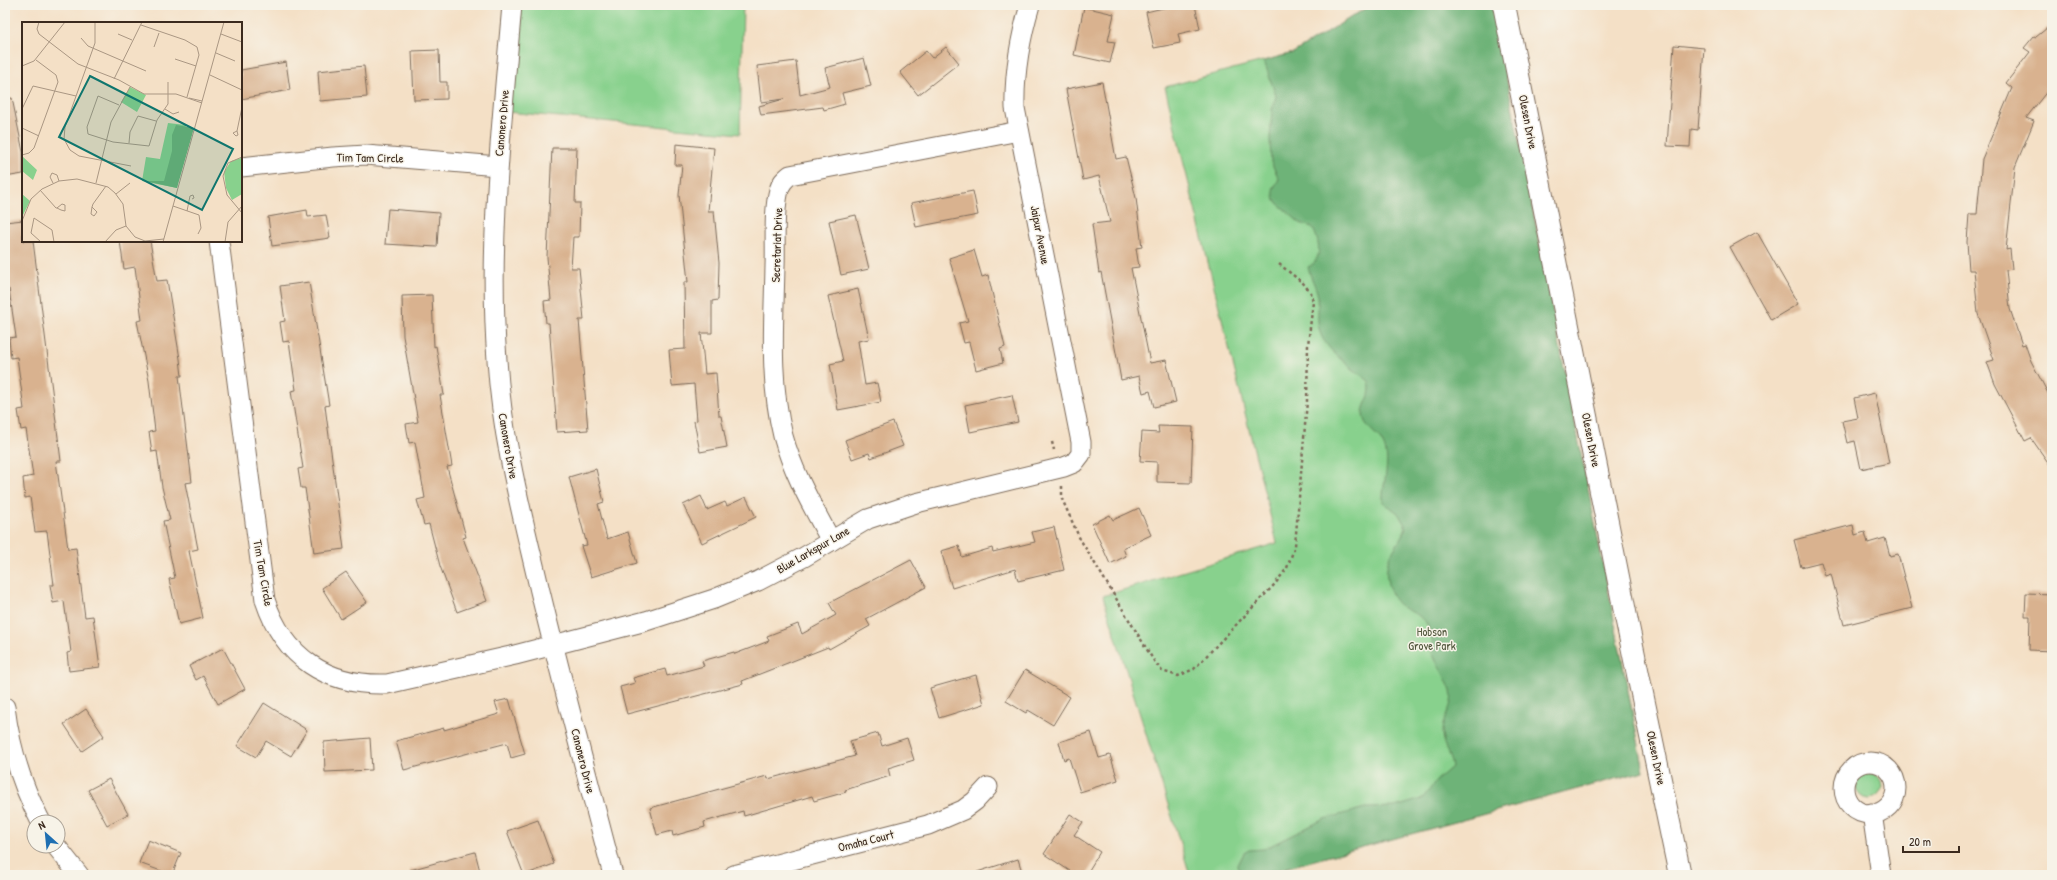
<svg xmlns="http://www.w3.org/2000/svg" width="2057" height="880" viewBox="0 0 2057 880" font-family="'Patrick Hand',sans-serif">
<style>
.green{fill:#88d18d;stroke:#627e56}
.forest{fill:#6eb378;stroke:#546e4b}
.building{fill:#d9b28f}
.lines{fill:none;stroke-linecap:round;stroke-linejoin:round}
.minor-casing{stroke:#7c6a59;stroke-width:21}
.tertiary-casing{stroke:#7c6a59;stroke-width:24}
.path{stroke:#7c6a59;stroke-width:2.5;stroke-dasharray:3 3;stroke-linecap:butt}
.minor{stroke:#fff;stroke-width:19}
.tertiary{stroke:#fff;stroke-width:22}
.labels{text-anchor:middle;stroke-width:3;stroke-linejoin:round;paint-order:stroke}
.street-label{font-size:12px;fill:#3b2a1e;stroke:#f7f3e8}
.park-label{font-size:12px;fill:#4e543a;stroke:#f7f3e8}
.inset-road{fill:none;stroke:#aa9783;stroke-width:1}
.view{fill:#0f766e;fill-opacity:0.15;stroke:#0f766e;stroke-width:2}
.inset-edge{fill:none;stroke:#3b2a1e;stroke-width:2}
</style>
<rect width="100%" height="100%" fill="#f7f3e8"/>
<filter id="ink" filterUnits="userSpaceOnUse"><feTurbulence type="fractalNoise" baseFrequency=".025" numOctaves="2"/><feDisplacementMap in="SourceGraphic" scale="8" xChannelSelector="R" yChannelSelector="G"/><feConvolveMatrix kernelMatrix="1 2 1 2 8 2 1 2 1" color-interpolation-filters="sRGB"/></filter>
<filter id="wash" filterUnits="userSpaceOnUse"><feTurbulence type="fractalNoise" baseFrequency=".012" numOctaves="4" result="noise"/><feDisplacementMap in="SourceGraphic" scale="16" xChannelSelector="R" yChannelSelector="G"/><feGaussianBlur stdDeviation="0.9" result="paint"/><feColorMatrix in="noise" values="0 0 0 0 0 0 0 0 0 0 0 0 0 0 0 0 0 1.4 0 .05"/><feComposite in="paint" operator="in"/></filter>
<g filter="url(#wash)">
<rect width="100%" height="100%" fill="#f4e0c6"/>
<g class="green">
<path d="M516,5h227l-3,129 -233,-22z"/>
<path d="M1371,5h121l152,766 -385,104h-69l-87,-279 174,-53 -112,-456 128,-34z"/>
<circle cx="1869" cy="786" r="13"/>
</g>
<path class="forest" d="M1371,5h121l152,766 -385,104h-19l-2,-10 6,-12 5,-3 15,-1 60,-30 41,-11 30,-1 27,-8 15,-19 15,-13c-2,-12 -10,-23 -10,-34 -1,-14 13,-27 9,-42 -5,-14 -13,-25 -19,-38 -1,-5 1,-10 0,-15 0,-5 -5,-13 -7,-17 -7,-8 -16,-9 -23,-14 -13,-10 -18,-30 -14,-45 2,-9 14,-22 18,-35l-8,-14 -15,-11c-1,-20 9,-40 0,-58 -5,-11 -20,-17 -20,-30 0,-12 10,-16 6,-33 -15,-11 -44,-31 -49,-49 -4,-12 -1,-24 -2,-36 -2,-11 -8,-18 -10,-29 16,-7 11,-28 4,-40l-12,-4 -25,-22 -2,-12 6,-10 -8,-17 -1,-23 2,-29 4,-14 -12,-35 29,-8z"/>
<g id="blocks">
<g class="building">
<path d="M1176,5h19l5,24 -22,5 2,9 -26,5 -8,-36z"/>
<path d="M1084,7l30,7 -6,27 7,1 -5,21 -36,-8z"/>
<path d="M2052,24v61l-26,33 8,3 -19,46 -9,83 4,-1 2,20 -6,1 4,39 12,36 3,-1 6,17 21,40v67l-21,-30 -6,3 -30,-57 -8,-22 7,-2 -16,-46 -4,-44h-5l-2,-28 2,-28h8l5,-55 30,-71 -6,-5 24,-31 -6,-4 10,-12 2,1z"/>
<path d="M1674,45l30,3 -6,82 -7,-1 -1,18 -23,-1z"/>
<path d="M946,47l13,16 -41,32 -18,-23 26,-21 6,7z"/>
<path d="M439,50l1,32h7v17l-33,1 -2,-49z"/>
<path d="M864,58l7,28 -29,7 3,11 -21,6 -1,-3 -62,8 -2,-9 25,-7 -23,3 -4,-36 39,-5 4,34 30,-8 -5,-19z"/>
<path d="M286,62l4,28 -49,9v-29z"/>
<path d="M364,66l3,31 -47,4 -2,-30z"/>
<path d="M1102,82l14,77 10,-2 10,41 6,49 -6,1 3,19 -8,1 19,95 16,-3 10,42 -22,5 -4,-16 -7,2 -4,-17 -18,4 -20,-108 -2,1 -7,-49 18,-2 -11,-46 -16,4 -17,-91z"/>
<path d="M12,98l11,54v22l-18,3v-78z"/>
<path d="M676,144l38,4 -6,63h6l5,52 -1,37 -6,1v32h-11l4,41 11,-1 3,43h2l6,31 -27,5 -6,-31 3,-1 -3,-36 -22,2 -3,-36 16,-1 -1,-67h4l-9,-87 3,-30h-7z"/>
<path d="M552,148h25l-2,55h5l-1,34h-6l-2,31h8l5,52h-5l9,110 -31,2 -8,-109h-3l-2,-22 7,-1 -4,-43z"/>
<path d="M973,191l5,24 -62,12 -5,-24z"/>
<path d="M388,209l51,4 -2,34 -52,-3z"/>
<path d="M307,210l1,7 18,-2 4,23 -58,8 -4,-29z"/>
<path d="M856,215l13,54 -28,6 -12,-54z"/>
<path d="M23,220v21h10l28,220h-5l12,88 8,-1 9,69 8,-1 7,51 -31,4 -2,-18 4,-1 -7,-51 -11,2 -3,-18h4l-7,-54 -12,1 -5,-35 -5,1 -2,-20 10,-2 -7,-47 -5,1 -3,-20 6,-1 -7,-52 -6,1 -2,-20 7,-1 -7,-48 -4,1v-68z"/>
<path d="M1757,232l41,72 -27,16 -41,-73z"/>
<path d="M120,241h30l7,40 10,-1 13,79 2,17h-3l13,106 -7,1 13,66 -9,2 14,67 -24,6 -10,-45 6,-1 -12,-57 7,-1 -8,-33 -5,-36 -5,1 -3,-20 6,-1 -6,-50 -12,-60 5,-1 -7,-53 -11,2z"/>
<path d="M974,250l8,27 6,-2 17,72 -5,2 3,14 -27,7 -7,-28 -5,1 -5,-20 9,-2 -19,-63z"/>
<path d="M309,282l20,123 -4,1 19,143 -30,4 -9,-65h-4l-3,-19 5,-1 -12,-77 5,-1 -7,-49 -6,1 -3,-20 5,-1 -5,-35z"/>
<path d="M858,289l11,50 -11,2 7,44 12,-2 4,19 -43,8 -8,-46 13,-3 -15,-65z"/>
<path d="M432,295l2,52 2,-1 8,49h-4l12,71 -5,1 19,70 -3,1 24,63 -30,11 -17,-46 -11,-42 -5,1 -7,-25 8,-2 -10,-56 -6,1 -3,-19 12,-2 -15,-86 -1,-40z"/>
<path d="M1875,393l14,70 -28,6 -6,-28 -8,2 -5,-22 16,-3 -4,-20z"/>
<path d="M1012,395l6,27 -48,10 -5,-27z"/>
<path d="M893,422l10,24 -32,12 -2,-5 -17,6 -7,-19z"/>
<path d="M1158,426l35,1 -2,56 -34,-1v-20l-17,-1 2,-29 17,1z"/>
<path d="M596,469l8,33 -6,2 9,35 21,-7 9,31 -46,14 -10,-31 6,-1 -18,-68z"/>
<path d="M701,496l6,14 18,-8 2,4 19,-9 10,20 -54,26 -19,-38z"/>
<path d="M1139,508l12,27 -28,13 3,8 -16,8 -18,-40 18,-9 3,5z"/>
<path d="M1853,525l2,10 10,-3 3,11 17,-5 5,18 8,-2 14,54 -68,17 -13,-51 -6,2 -4,-14 -20,5 -7,-27z"/>
<path d="M1054,527l10,43 -46,11 -3,-12 -63,19 -11,-37 18,-5 3,11 30,-9 1,4 42,-10 -3,-10z"/>
<path d="M911,560l15,27 -60,32 4,7 -41,23 -1,-2 -86,34 1,3 -116,30 -7,-27 15,-4 -2,-5 32,-9 2,7 37,-10 -2,-5 32,-9 1,2 34,-13 -2,-5 31,-12 4,10 34,-19 -7,-12z"/>
<path d="M346,572l21,30 -26,17 -19,-31z"/>
<path d="M2026,593l26,1v57l-23,-1 1,-34h-5z"/>
<path d="M223,648l22,41 -27,15 -15,-28 -7,4 -7,-14z"/>
<path d="M1025,670l45,27 -17,28 -25,-15 -2,3 -20,-12z"/>
<path d="M976,675l8,29 -45,14 -9,-30z"/>
<path d="M509,699l16,55 -14,4 -4,-15 -103,27 -8,-29 48,-13v2l55,-16 -4,-12z"/>
<path d="M264,703l43,27 -16,26 -25,-15 -10,16 -19,-11z"/>
<path d="M86,709l18,27 -22,15 -18,-27z"/>
<path d="M1091,732l8,26 11,-3 8,25 -38,12 -11,-34 -5,2 -5,-18z"/>
<path d="M878,733l4,13 25,-8 7,22 -26,8 2,8 -45,14 1,2 -32,9 -2,-5 -68,20 -1,-5 -39,11 1,5 -32,9 -1,-5 -15,4 -7,-27 117,-32 1,3 87,-23 -5,-15z"/>
<path d="M370,738l2,32 -47,2 -1,-30z"/>
<path d="M109,779l19,35 -21,11 -19,-35z"/>
<path d="M1070,814l13,8 -9,13 26,17 -14,23h-10l-32,-21z"/>
<path d="M538,820l16,44 -30,11 -17,-44z"/>
<path d="M148,840l33,13 -9,22 -33,-12z"/>
<path d="M475,852l6,23h-71v-5z"/>
<path d="M1018,859l5,16h-46v-3z"/>
</g>
</g>
</g>
<g filter="url(#ink)">
<use href="#blocks" fill-opacity="0" stroke="#7c6a59" stroke-width="1"/>
<g class="lines">
<g class="minor-casing">
<g id="minor">
<path d="M512,5c-10,118 -24,236 -15,355 5,79 25,154 43,231 23,95 48,189 73,284"/>
<path d="M241,167l92,-10 33,-2 132,11"/>
<path d="M219,241l46,359c19,58 62,86 122,84l128,-29 131,-34 68,-22 44,-18 46,-24 64,-38 48,-16 148,-36 10,-4 7,-9v-12l-66,-334c-1,-36 5,-69 15,-103"/>
<path d="M831,541c-18,-34 -38,-68 -48,-105 -14,-56 -9,-114 -8,-170 1,-23 -2,-54 4,-76 2,-7 5,-10 11,-15l229,-44"/>
<path d="M5,707c5,41 17,79 36,115"/>
<circle cx="1870" cy="788" r="26"/>
<path d="M1872,813l9,62"/>
<path d="M56,846l23,29"/>
<path d="M734,875l194,-50 35,-15 12,-9 13,-14"/>
</g>
</g>
<g class="tertiary-casing">
<path id="tertiary" d="M1504,5l122,612 54,258"/>
</g>
<g class="path">
<path d="M1052,442l2,8"/>
<path d="M1062,486v13l18,40 74,122 8,10 16,5 16,-7 81,-85 12,-16 8,-22 12,-145 1,-56 5,-43 -2,-9 -8,-10 -24,-19"/>
</g>
<use href="#minor" class="minor"/>
<use href="#tertiary" class="tertiary"/>
</g>
</g>
<g class="labels">
<g class="street-label">
<text transform="translate(1528 122) rotate(79)" y="4">Olesen Drive</text>
<text transform="translate(502 123) rotate(-85)" y="4">Canonero Drive</text>
<text transform="translate(370 158) rotate(1)" y="4">Tim Tam Circle</text>
<text transform="translate(1040 235) rotate(79)" y="4">Jaipur Avenue</text>
<text transform="translate(777 245) rotate(-88)" y="4">Secretariat Drive</text>
<text transform="translate(1591 440) rotate(79)" y="4">Olesen Drive</text>
<text transform="translate(508 446) rotate(80)" y="4">Canonero Drive</text>
<text transform="translate(813 550) rotate(-30)" y="4">Blue Larkspur Lane</text>
<text transform="translate(263 573) rotate(80)" y="4">Tim Tam Circle</text>
<text transform="translate(1656 758) rotate(78)" y="4">Olesen Drive</text>
<text transform="translate(583 761) rotate(76)" y="4">Canonero Drive</text>
<text transform="translate(866 841) rotate(-14)" y="4">Omaha Court</text>
</g>
<g class="park-label">
<text x="1432" y="636">Hobson<tspan x="1432" dy="14">Grove Park</tspan></text>
</g>
</g>
<g transform="translate(22 22)">
<rect width="220" height="220" fill="#f4e0c6"/>
<path d="M108,65l16,8 -9,17 -16,-10zM146,101l18,2 -9,63 -35,-7 4,-24 14,2zM0,134l15,14 -4,10 -11,-9zM219,136l1,36 -10,6 -6,-12 -2,-16 7,-11zM0,172l8,7 -8,16z" fill="#88d18d"/>
<path d="M154,103l18,3 -17,60 -32,-7h19l8,-30v-16z" fill="#6eb378"/>
<path class="inset-road" d="M17,0l-2,7 2,5 39,30 41,16 25,14h32l26,9M73,0v21l-30,84 -1,12 6,11 9,6 52,10M119,3l44,15 12,7 2,8 -12,42M96,12l14,6M199,12l21,8M59,16l7,8 58,25M132,25l5,-14M194,31l19,8M153,37l21,7M0,44l12,-5 31,-39M188,53l32,15M92,57l28,-57M167,76l13,3M97,83l-21,-9 -11,31 1,7 25,8 36,4 8,-26 11,-16v-22M0,87l11,-23 43,10M143,87l8,5 6,-2M0,106l17,8M215,109l-4,2 3,3 2,-1 -1,-4 5,-24M107,121l1,-11 8,-16 18,5M0,133l7,-2 5,-5 24,-66 -2,-7 -20,-15M220,135l-14,6 -5,13 4,19 15,18M31,161l-3,-6 2,-4 5,2 2,6M74,161l15,-61 19,-35M18,168l16,18h1l4,2 4,1v-6l-3,-1 -5,4M94,172l14,-11M151,184l26,9 2,13 -3,6M70,185l5,5 -3,4 -3,-2 1,-7 1,-3 13,-18M165,189l3,-15 3,-1 1,3 -2,1M0,199l9,-22 11,-10 17,-8 18,-2 31,8 7,6 8,11 3,22 9,11 10,4 19,-2M19,220l-10,-9 3,-15 18,12 2,12M83,220l11,-12 10,-4M141,220l61,-220M203,220l3,-20 14,-16"/>
<path class="view" d="M68,54l143,73 -31,61 -143,-73z"/>
<rect width="220" height="220" class="inset-edge"/>
</g>
<rect width="2057" height="880" fill="none" stroke="#f7f3e8" stroke-width="20"/>
<g transform="translate(46 834) rotate(333)"><circle r="19" fill="#f7f3e8" stroke="#aca397"/>
<path d="M0-3L7 15L0 10L-7 15Z" fill="#1f6fb2"/>
<text y="-6" font-size="11" font-weight="bold" text-anchor="middle" fill="#3b2a1e">N</text>
</g>
<path d="M1903 846v6h56v-6" fill="none" stroke="#3b2a1e" stroke-width="2"/>
<text x="1909" y="846" font-size="12" fill="#3b2a1e" stroke="#f7f3e8" stroke-width="3" paint-order="stroke">20 m</text>
</svg>
